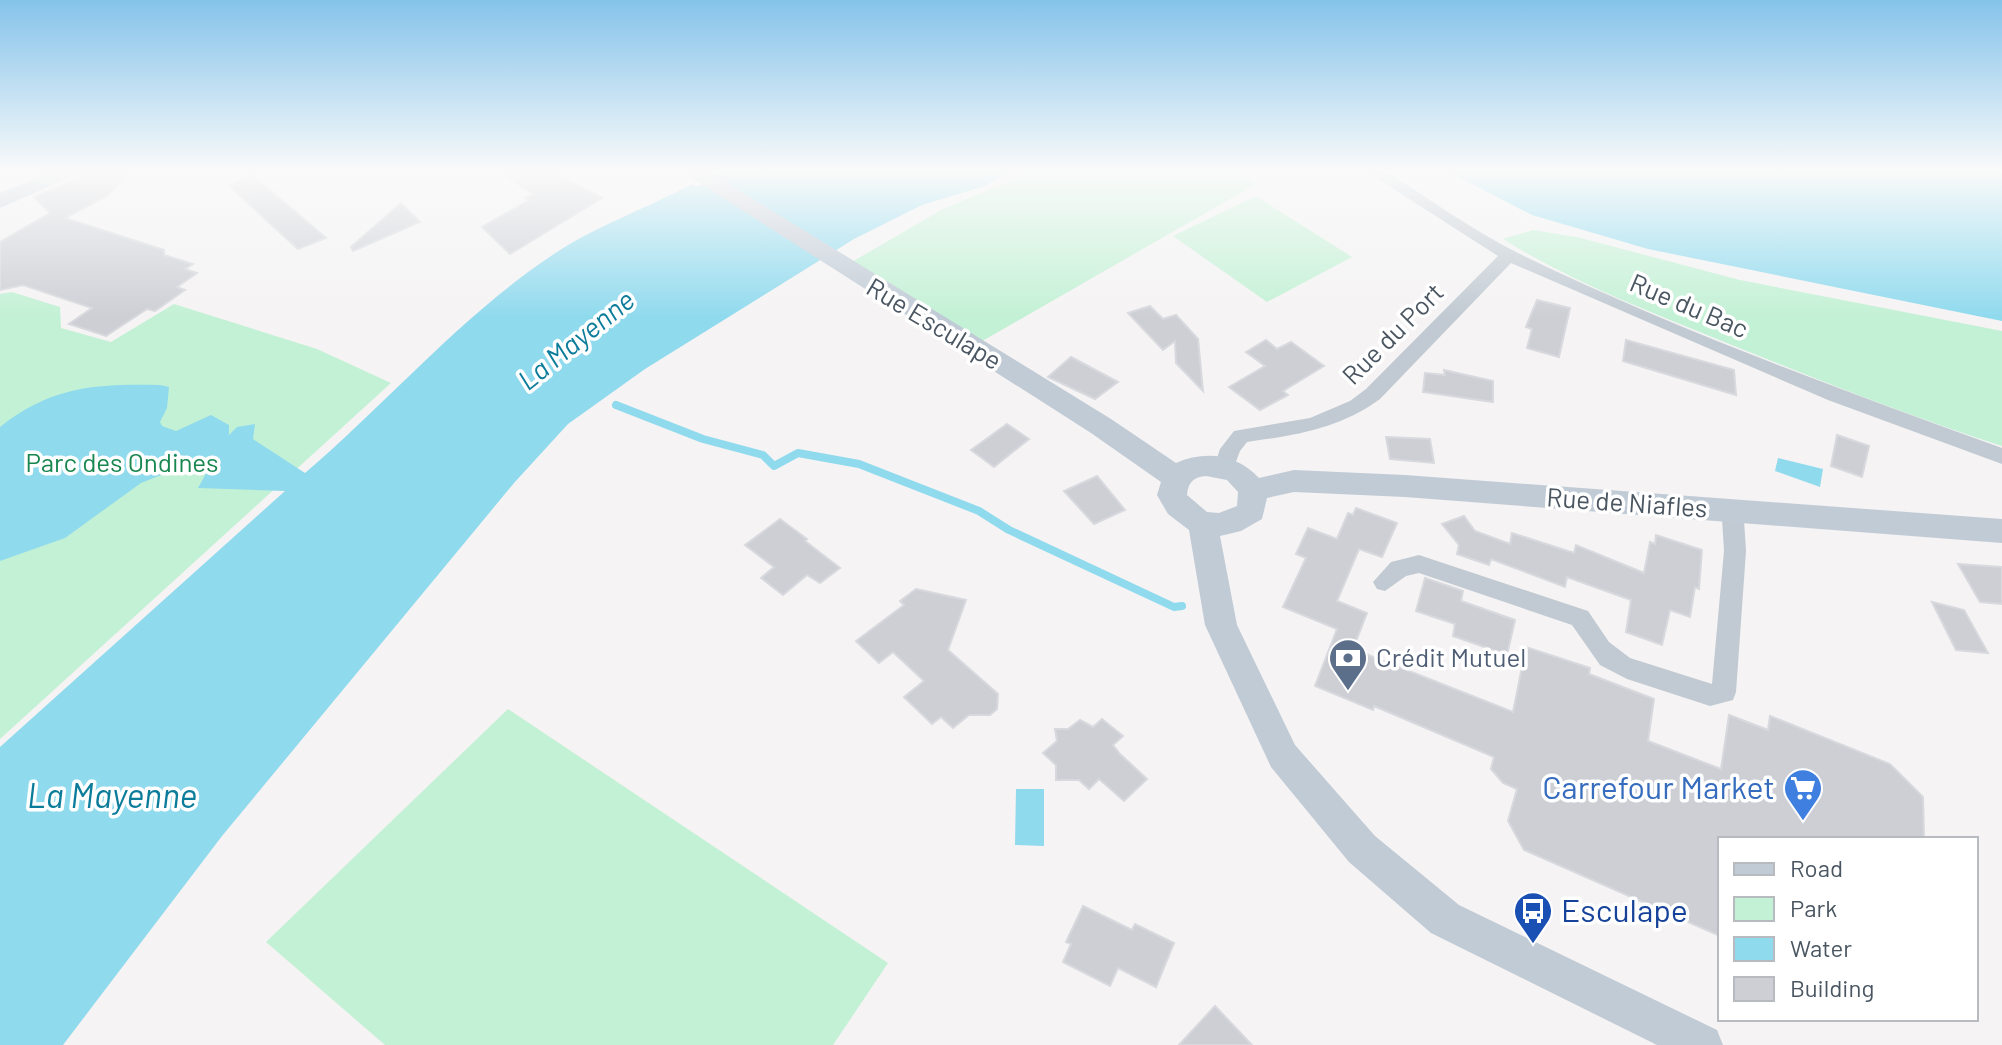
<svg xmlns="http://www.w3.org/2000/svg" width="2002" height="1045" viewBox="0 0 2002 1045" font-family="Barlow,sans-serif">
<style>
.green{fill:#c3f1d5}
.water{fill:#90daee}
.lines{fill:none;stroke-linecap:round;stroke-linejoin:round}
.stream{stroke:#90daee;stroke-width:8}
.building{fill:#cdcfd5;stroke:#d7d9de;stroke-width:2}
.street{fill:#c1cad2;fill-rule:evenodd}
.secondary{fill:#c1cbd6;fill-rule:evenodd}
.labels{text-anchor:middle;stroke-width:7;stroke-linejoin:round;paint-order:stroke}
.street-label{font-size:26px;fill:#4a5661;stroke:#fff}
.park-label{font-size:26px;fill:#17864f;stroke:#fff}
.service-label{font-size:26px;fill:#4e5e75;stroke:#fff;text-anchor:start}
.water-label{font-size:28px;font-style:italic;fill:#0c7c9b;stroke:#fff}
.near-shop-label{font-size:32px;fill:#366cbe;stroke:#fff;text-anchor:end}
.near-transit-label{font-size:32px;fill:#164399;stroke:#fff;text-anchor:start}
.near-water-label{font-size:34px;font-style:italic;fill:#0c7c9b;stroke:#fff}
</style>
<rect width="100%" height="100%" fill="#f5f3f3"/>
<g class="green">
<path d="M1036,170h201l19,14 -279,160 -127,-81 93,-54z"/>
<path d="M1256,196l96,61 -85,45 -94,-66z"/>
<path d="M1533,230l44,7 163,43 262,51v115c-96,-31 -191,-69 -285,-107 -73,-30 -147,-58 -214,-100z"/>
<path d="M12,292l48,15 1,21 50,14 63,-38 143,45 74,34 -391,356v-445z"/>
<path d="M508,709l380,254 -55,82h-448l-119,-103z"/>
</g>
<g class="water">
<path d="M724,170h288l-27,16 -63,19 -68,34 -209,130 -77,55 -54,59 -292,353 -159,209h-63v-298l285,-256 -87,-3 16,-29 -5,-3 -68,27 -76,55 -65,23v-134c53,-42 98,-43 160,-42l9,2 -2,21 -7,14 2,4 14,5 35,-16 18,10v10l8,-8 18,-3 -2,15 52,34c83,-71 155,-156 246,-217 44,-30 95,-47 141,-72l5,3z"/>
<path d="M1445,170h557v151l-354,-72 -116,-34z"/>
<path d="M1778,458l45,11 -3,18 -45,-16z"/>
<path d="M1016,789h28v57l-29,-1z"/>
</g>
<g class="lines">
<path class="stream" d="M616,405l87,34 60,16 11,11 24,-13 61,11 120,47 30,19 165,77 8,-1"/>
</g>
<g class="building">
<path d="M95,170h38l-26,26 -42,22 99,32v5l29,9 -8,5 12,4 -20,14 8,3 -30,21 -8,-2 -41,27 -37,-12 23,-16 -69,-23 -23,5v-48l50,-29 -16,-16z"/>
<path d="M496,170h55l51,28 -92,56 -28,-27 47,-27 -4,-2 8,-4z"/>
<path d="M250,173l76,65 -28,11 -69,-63z"/>
<path d="M401,203l19,19 -67,29 -2,-4z"/>
<path d="M1537,300l33,8 -11,49 -32,-9 5,-19 -6,-2z"/>
<path d="M1150,306l13,13 13,-4 22,24 5,52 -27,-28 -1,-22 -12,9 -35,-37z"/>
<path d="M1266,340l11,9 14,-7 33,24 -41,25 5,4 -28,15 -31,-23 36,-21 -19,-14z"/>
<path d="M1626,340l108,30 2,25 -113,-34z"/>
<path d="M1071,357l47,25 -23,17 -47,-22z"/>
<path d="M1444,370l49,11v21l-70,-10 2,-19 20,2z"/>
<path d="M1007,424l22,15 -35,28 -23,-17z"/>
<path d="M1837,435l32,11 -7,31 -31,-11z"/>
<path d="M1386,437l44,2 4,24 -44,-4z"/>
<path d="M1097,476l28,34 -31,14 -30,-33z"/>
<path d="M1356,508l41,15 -15,34 -23,-8 -22,52 30,12 -14,36 160,63 13,-65 64,21 -1,6 65,25 -6,42 73,28 8,-54 39,15 2,-14 120,48 33,33 1,42h-204v97l-196,-86 -16,-29 9,-32 -14,-6 -12,-14 3,-12 -120,-51 -1,4 -58,-24 22,-57 -54,-22 23,-49 -10,-4 12,-26 29,11 11,-26 5,2z"/>
<path d="M1464,516l11,15 35,13 2,-11 62,20 2,-8 68,28 6,-31 5,2 1,-9 46,15 -3,39 -4,-2 -5,30 -20,-7 -8,35 -36,-13 5,-32 -64,-23 -2,10 -74,-28 -2,6 -32,-11 2,-9 -17,-21z"/>
<path d="M780,519l27,20 -2,2 35,27 -20,15 -13,-8 -24,20 -22,-17 13,-11 -29,-22z"/>
<path d="M1958,564l44,3v37l-22,-2z"/>
<path d="M1425,578l38,13 -2,10 54,19 -8,35 -54,-19 2,-12 -39,-13z"/>
<path d="M916,589l50,11 -18,50 50,44 -1,15 -7,6h-21l-16,13 -12,-11 -9,7 -28,-27 20,-16 -31,-29 -14,11 -23,-22 48,-36 -4,-4z"/>
<path d="M1932,602l32,8 24,43 -32,-3z"/>
<path d="M1102,719l21,17 -10,9 7,9 27,25 -23,22 -25,-22 -10,10 -10,-9h-23v-15l-13,-12 14,-12 -2,-12h13l12,-9 13,7z"/>
<path d="M1083,906l49,24 3,-6 39,19 -18,44 -38,-19 -8,18 -47,-24 8,-18 -5,-2z"/>
<path d="M1215,1006l37,39h-73z"/>
</g>
<g class="lines">
<g class="street">
<path d="M1364,170h20c44,28 88,60 134,83 156,76 321,136 484,195v16l-174,-64 -317,-137 -131,136c-41,30 -84,36 -133,43l-7,9 -8,21h-14l-4,-5 6,-18 14,-18 76,-13 40,-17 16,-12 132,-133z"/>
<path d="M1738,504l11,8 -5,8 2,31 -10,141 -3,8 -23,6 -83,-27 -27,-14 -28,-40 -153,-52 -13,3 -21,15 -8,-2 -4,-7 18,-20 28,-7 169,56 21,31 21,16 82,26 12,-133 -2,-33 8,-12z"/>
</g>
<g class="secondary">
<path d="M56,170h31l-87,38v-15z"/>
<path d="M679,170h27l405,249 65,44c29,-13 61,-9 83,15l35,-8 111,5 597,44v24l-597,-46 -111,-5 -27,6 -5,21 -21,12 -21,5 17,89 58,120 80,91 84,69 258,125 6,15h-66l-226,-112 -82,-71 -78,-95 -66,-142 -16,-95 -21,-16 -11,-19 4,-13 -70,-49zM1206,476l21,4 11,12 -1,14 -18,7 -12,-1 -20,-17c1,-13 7,-18 19,-19z"/>
</g>
</g>
<linearGradient id="sky" x2="0" y2="1"><stop stop-color="#85c3ea"/><stop offset="0.54" stop-color="#fafafa"/><stop offset="1" stop-color="#fafafa" stop-opacity="0"/></linearGradient>
<rect width="2002" height="317" fill="url(#sky)"/>
<defs>
<g id="bank-pin" transform="scale(2)"><path d="M0 17L-7.5 6A9.5 9.5 0 1 1 7.5 6Z" fill="#5c6f8a" stroke="#fff"/><path d="M-6-4H6V4H-6ZM0-2.3a2.3 2.3 0 1 0 0 4.6a2.3 2.3 0 1 0 0-4.6Z" fill="#fff"/></g>
<g id="supermarket-pin" transform="scale(2)"><path d="M0 17L-7.5 6A9.5 9.5 0 1 1 7.5 6Z" fill="#3f7fe0" stroke="#fff"/><path d="M-6-5.5h2.5l.6 2H6L4.5 2H-2.5L-4.4-4H-6ZM-1.5 3.2a1.3 1.3 0 1 0 .1 0ZM3 3.2a1.3 1.3 0 1 0 .1 0Z" fill="#fff"/></g>
<g id="bus-pin" transform="scale(2)"><path d="M0 17L-7.5 6A9.5 9.5 0 1 1 7.5 6Z" fill="#1a4fb4" stroke="#fff"/><path d="M-5-6H5V4H4V6H2V4H-2V6H-4V4H-5ZM-3.5-4V0h7V-4ZM-3.5 1.2v1.5H-2V1.2ZM2 1.2v1.5H3.5V1.2Z" fill="#fff"/></g>
</defs>
<g fill-rule="evenodd">
<use href="#bank-pin" x="1348" y="658"/>
<use href="#supermarket-pin" x="1803" y="788"/>
<use href="#bus-pin" x="1533" y="911"/>
</g>
<g class="labels">
<g class="street-label">
<text transform="translate(1689 306) rotate(23)" y="9">Rue du Bac</text>
<text transform="translate(934 324) rotate(31)" y="9">Rue Esculape</text>
<text transform="translate(1393 334) rotate(-45)" y="9">Rue du Port</text>
<text transform="translate(1627 503) rotate(4)" y="9">Rue de Niafles</text>
</g>
<g class="park-label">
<text x="122" y="472">Parc des Ondines</text>
</g>
<g class="service-label">
<text x="1376" y="667">Crédit Mutuel</text>
</g>
<g class="water-label">
<text transform="translate(576 340) rotate(-39)" y="10">La Mayenne</text>
</g>
<g class="near-shop-label">
<text x="1775" y="799">Carrefour Market</text>
</g>
<g class="near-transit-label">
<text x="1561" y="922">Esculape</text>
</g>
<g class="near-water-label">
<text x="112" y="808">La Mayenne</text>
</g>
</g>
<rect x="1718" y="837" width="260" height="184" fill="#ffffff" stroke="#b7bbc0" stroke-width="2"/>
<rect x="1734" y="863" width="40" height="12" fill="#c1cbd6" stroke="#b7bbc0" stroke-width="2"/>
<text x="1790" y="877" font-size="24" fill="#4a5661">Road</text>
<rect x="1734" y="897" width="40" height="24" fill="#c3f1d5" stroke="#b7bbc0" stroke-width="2"/>
<text x="1790" y="917" font-size="24" fill="#4a5661">Park</text>
<rect x="1734" y="937" width="40" height="24" fill="#90daee" stroke="#b7bbc0" stroke-width="2"/>
<text x="1790" y="957" font-size="24" fill="#4a5661">Water</text>
<rect x="1734" y="977" width="40" height="24" fill="#cdcfd5" stroke="#b7bbc0" stroke-width="2"/>
<text x="1790" y="997" font-size="24" fill="#4a5661">Building</text>
</svg>
